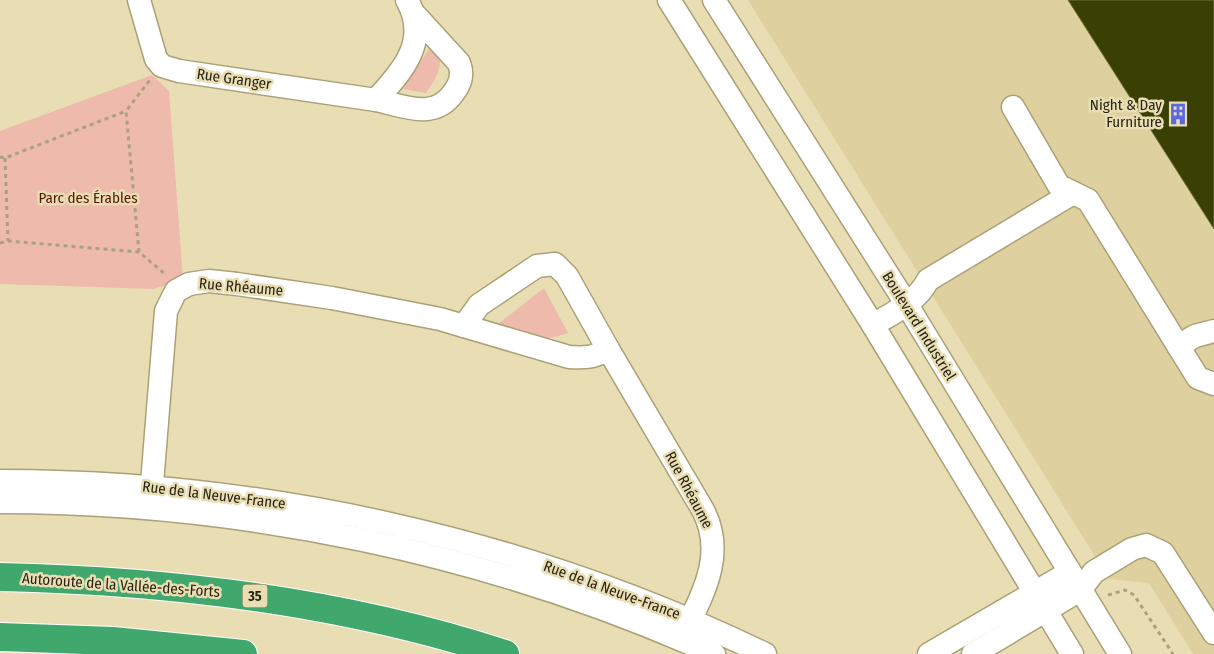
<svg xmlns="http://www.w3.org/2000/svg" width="1214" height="654" viewBox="0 0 1214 654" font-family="'Fira Sans Condensed',sans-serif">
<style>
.built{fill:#ded19f}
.green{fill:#edbaac}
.building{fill:#3a4004;stroke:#6e6f38}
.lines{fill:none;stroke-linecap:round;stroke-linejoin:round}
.minor-casing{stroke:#aba077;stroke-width:25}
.highway-casing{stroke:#fff;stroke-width:30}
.path{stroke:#aaa17f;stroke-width:3;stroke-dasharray:4 4;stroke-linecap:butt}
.minor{stroke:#fff;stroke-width:22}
.highway{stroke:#40a76d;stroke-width:28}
.labels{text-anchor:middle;stroke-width:5;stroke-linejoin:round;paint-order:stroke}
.shield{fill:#e9deb3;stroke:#635c44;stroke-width:1}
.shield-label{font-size:14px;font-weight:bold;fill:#292414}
.street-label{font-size:15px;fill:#292414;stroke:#e9deb3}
.poi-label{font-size:15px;fill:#292414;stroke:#e9deb3;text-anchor:end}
.park-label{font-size:15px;fill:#5a1806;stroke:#e9deb3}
</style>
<rect width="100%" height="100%" fill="#e9deb3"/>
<path class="built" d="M748,0h466v654h-21l-44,-71 -40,-4z"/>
<g class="green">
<path d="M429,49l9,3c6,16 -3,28 -12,41l-23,-4z"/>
<path d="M152,75l17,16 14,189 -30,9 -153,-5v-153z"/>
<path d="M544,288l24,45c-30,11 -43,3 -70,-9z"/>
</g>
<path class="building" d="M1068,0h146v229z"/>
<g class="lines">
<g class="minor-casing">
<g id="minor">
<path d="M139,0l17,59 6,7 17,5 197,29c27,-30 54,-59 31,-100"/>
<path d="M669,0l204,325 199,329"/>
<path d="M714,0l193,305 213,349"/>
<path d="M376,100c28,6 59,21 78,-8 7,-9 9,-19 5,-29l-43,-47"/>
<path d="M1013,107l46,79 29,14 110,178 16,6"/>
<path d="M873,325c20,-12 44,-23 55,-45l145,-87"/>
<path d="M464,326l15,-21 58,-39 18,-2 12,12 41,73"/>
<path d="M1178,346l17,-10 19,-5"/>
<path d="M0,481c264,0 527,58 765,173"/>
<path d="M0,502c245,0 491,52 714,152"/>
<path d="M150,508l16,-197 10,-20 13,-7 20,-3 28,3 95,14 108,21 129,38c16,1 25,1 39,-8l95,161c24,46 -2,87 -22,129"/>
<path d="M929,654l141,-82"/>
<path d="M973,654l107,-64 14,-18 38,-23 14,-4 17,8 51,80"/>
</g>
</g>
<g class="highway-casing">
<g id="highway">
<path d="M0,577c172,4 341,24 505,77"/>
<path d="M0,637l113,4 130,13"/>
</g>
</g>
<g class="path">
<path d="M0,157l5,1 121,-47"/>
<path d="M5,158l3,83"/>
<path d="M0,243l8,-2 131,11 26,22"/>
<path d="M139,252l-13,-141 24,-31"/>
<path d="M1108,595l17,-5 9,5 39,59"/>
</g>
<use href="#minor" class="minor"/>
<use href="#highway" class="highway"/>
</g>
<defs>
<g id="building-bare" transform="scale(1.725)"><path d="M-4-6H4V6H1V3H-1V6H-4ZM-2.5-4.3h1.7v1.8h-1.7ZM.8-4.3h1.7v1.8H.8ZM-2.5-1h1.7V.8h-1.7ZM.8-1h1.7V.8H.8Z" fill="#5d68e0" stroke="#e9deb3" stroke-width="2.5" paint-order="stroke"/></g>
</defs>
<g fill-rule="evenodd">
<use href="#building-bare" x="1178" y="114"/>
</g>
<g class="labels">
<rect class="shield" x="242.5" y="584.5" width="25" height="23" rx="4"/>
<g class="shield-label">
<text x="255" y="601">35</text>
</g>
<g class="street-label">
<text transform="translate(234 79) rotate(8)" y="5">Rue Granger</text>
<text transform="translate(241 287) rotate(5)" y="5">Rue Rhéaume</text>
<text transform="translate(919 326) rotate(58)" y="5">Boulevard Industriel</text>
<text transform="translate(689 490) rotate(62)" y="5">Rue Rhéaume</text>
<text transform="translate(214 495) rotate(7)" y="5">Rue de la Neuve-France</text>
<text transform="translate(121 585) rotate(4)" y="5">Autoroute de la Vallée-des-Forts</text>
<text transform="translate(612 590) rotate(20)" y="5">Rue de la Neuve-France</text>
</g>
<g class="poi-label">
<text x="1162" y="110">Night &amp; Day<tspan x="1162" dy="17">Furniture</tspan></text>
</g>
<g class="park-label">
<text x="88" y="203">Parc des Érables</text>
</g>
</g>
</svg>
